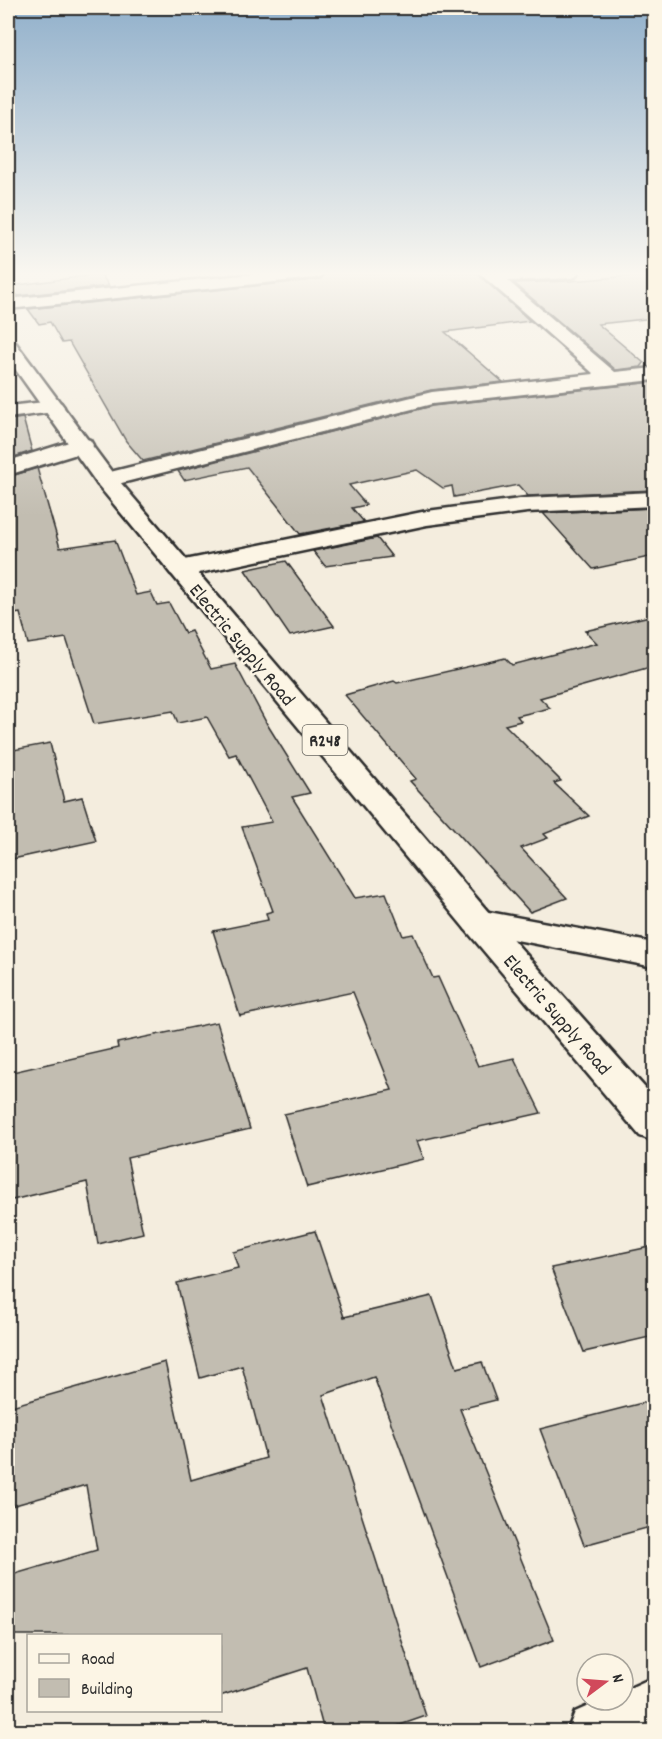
<svg xmlns="http://www.w3.org/2000/svg" width="662" height="1739" viewBox="0 0 662 1739" font-family="Dekko,sans-serif">
<style>
.building{fill:#c2bdb1;stroke:#2b2b2b;stroke-width:1.5}
.lines{fill:none;stroke-linecap:round;stroke-linejoin:round}
.minor-casing{stroke:#2b2b2b;stroke-width:5}
.major-casing{stroke:#2b2b2b;stroke-width:5}
.minor{fill:#fcf5e5;fill-rule:evenodd}
.major{fill:#fcf5e5;fill-rule:evenodd}
.labels{text-anchor:middle;stroke-width:5;stroke-linejoin:round;paint-order:stroke}
.shield{fill:#fcf5e5;stroke:#6a6863;stroke-width:1.5}
.shield-label{font-size:18px;font-weight:bold;fill:#2b2b2b}
.street-label{font-size:20px;fill:#2b2b2b;stroke:#fcf5e5}
</style>
<rect width="100%" height="100%" fill="#f4edde"/>
<filter id="ink" filterUnits="userSpaceOnUse"><feTurbulence type="fractalNoise" baseFrequency=".0167" numOctaves="2"/><feDisplacementMap in="SourceGraphic" scale="12" xChannelSelector="R" yChannelSelector="G"/><feConvolveMatrix kernelMatrix="1 2 1 2 8 2 1 2 1" color-interpolation-filters="sRGB"/></filter>
<g filter="url(#ink)">
<g class="building">
<path d="M325,273h152l53,48 -85,11 58,50 -72,8 -288,71 -17,-20 -57,-99 -7,1 -12,-21 -11,2 -11,-15 286,-29 8,-2z"/>
<path d="M101,274l8,12 -91,10 -8,-10z"/>
<path d="M654,274v44l-56,6 46,39 -3,4 -25,3 -102,-87 57,-2z"/>
<path d="M654,382v108l-126,6 -10,-11 -64,12 -2,-11 -9,2 -26,-18 -68,15 17,20 -14,3 12,14 -64,12 -53,-67 -63,13 -6,-9 254,-65z"/>
<path d="M23,418l9,33 -24,8v-39z"/>
<path d="M37,468l23,80 55,-8 21,55 15,-3 6,13 12,-2 16,30 6,-2 20,38 24,-5 32,60 43,69 -18,4 63,101 31,-5 17,43 10,-2 20,44 5,-1 40,89 36,-8 27,55 -124,28 7,18 -117,28 -23,-73 108,-24 -39,-98 -113,24 -27,-85 55,-11 -2,-7 7,-2 -31,-84 30,-5 -36,-68 -7,2 -22,-39 -29,6 -5,-12 -79,13 -28,-86 -38,6 -8,-31 -12,2v-138z"/>
<path d="M654,508v48l-61,13 -50,-56z"/>
<path d="M377,538l15,19 -67,9 -12,-15z"/>
<path d="M286,561l48,65 -44,10 -45,-66z"/>
<path d="M654,615v51l-114,32 10,10 -33,8 4,5 -16,4 56,56 -7,2 35,33 -45,18 4,4 -27,10 46,50 -37,14 -120,-131 6,-2 -71,-84 49,-14 3,2 108,-25 7,7 85,-22 -12,-12z"/>
<path d="M50,743l14,58 18,-4 14,44 -88,19v-109z"/>
<path d="M217,1022l33,107 -123,29 16,75 -45,11 -11,-62 -79,19v-128l110,-25 -1,-5z"/>
<path d="M315,1231l29,86 88,-21 25,72 25,-6 14,38 -36,9 94,231 -73,27 -107,-290 -51,18 103,321 -43,15h-59l-17,-63 -87,28v-61h-212v-59l89,-26 -11,-65 -78,22v-100l157,-45 26,118 75,-22 -24,-92 -42,12 -23,-95 61,-15 -5,-16z"/>
<path d="M654,1246v90l-70,16 -33,-84z"/>
<path d="M654,1400v126l-70,19 -44,-116z"/>
</g>
<g class="lines">
<g class="minor-casing">
<g id="minor">
<path d="M263,273h60l-3,4 -6,1 -306,31v-10z"/>
<path d="M479,273h99l-3,4 -6,1 -61,3 107,91 39,-4v12l-222,24 -326,83 -8,-2 -3,-5 3,-5 334,-83 162,-18z"/>
<path d="M54,401l7,2 3,4 -3,4 -53,7v-12z"/>
<path d="M82,438l8,2 3,5 -3,5 -82,25v-14z"/>
<path d="M654,492v14l-127,6 -100,13 -247,52 -9,-3 -4,-5 4,-5 9,-3 247,-50 100,-13z"/>
<path d="M478,910l176,33v24l-188,-37 -5,-8 5,-8z"/>
<path d="M654,1677v55h-87l8,-20 27,-12h21v-9z"/>
</g>
</g>
<g class="major-casing">
<path id="major" d="M8,340l7,2 99,133 376,439 164,184v43l-14,-5 -174,-206 -368,-445 -90,-126z"/>
</g>
<use href="#minor" class="minor"/>
<use href="#major" class="major"/>
</g>
</g>
<linearGradient id="sky" x2="0" y2="1"><stop stop-color="#91b0cb"/><stop offset="0.53" stop-color="#faf7f0"/><stop offset="1" stop-color="#faf7f0" stop-opacity="0"/></linearGradient>
<rect width="662" height="516" fill="url(#sky)"/>
<g class="labels">
<rect class="shield" x="302.5" y="725" width="45" height="30" rx="4.5"/>
<g class="shield-label">
<text x="325" y="746">R248</text>
</g>
<g class="street-label">
<text transform="translate(243 644) rotate(50)" y="7">Electric Supply Road</text>
<text transform="translate(558 1014) rotate(49)" y="7">Electric Supply Road</text>
</g>
</g>
<rect width="662" height="1739" fill="none" stroke="#fcf5e5" stroke-width="30"/>
<rect x="15" y="15" width="632" height="1709" fill="none" stroke="#2b2b2b" stroke-width="2" filter="url(#ink)"/>
<rect x="27" y="1634" width="195" height="78" fill="#fcf5e5" stroke="#a8a49b" stroke-width="1.5"/>
<rect x="39" y="1654" width="30" height="9" fill="#fcf5e5" stroke="#a8a49b" stroke-width="1.5"/>
<text x="81" y="1664" font-size="18" fill="#2b2b2b">Road</text>
<rect x="39" y="1679" width="30" height="18" fill="#c2bdb1" stroke="#a8a49b" stroke-width="1.5"/>
<text x="81" y="1694" font-size="18" fill="#2b2b2b">Building</text>
<g transform="translate(605 1682) rotate(74)"><circle r="28" fill="#fcf5e5" stroke="#a8a49b" stroke-width="1.5"/>
<path d="M0-4.5L10 22L0 15L-10 22Z" fill="#d1495b"/>
<text y="-9" font-size="16" font-weight="bold" text-anchor="middle" fill="#2b2b2b">N</text>
</g>
</svg>
